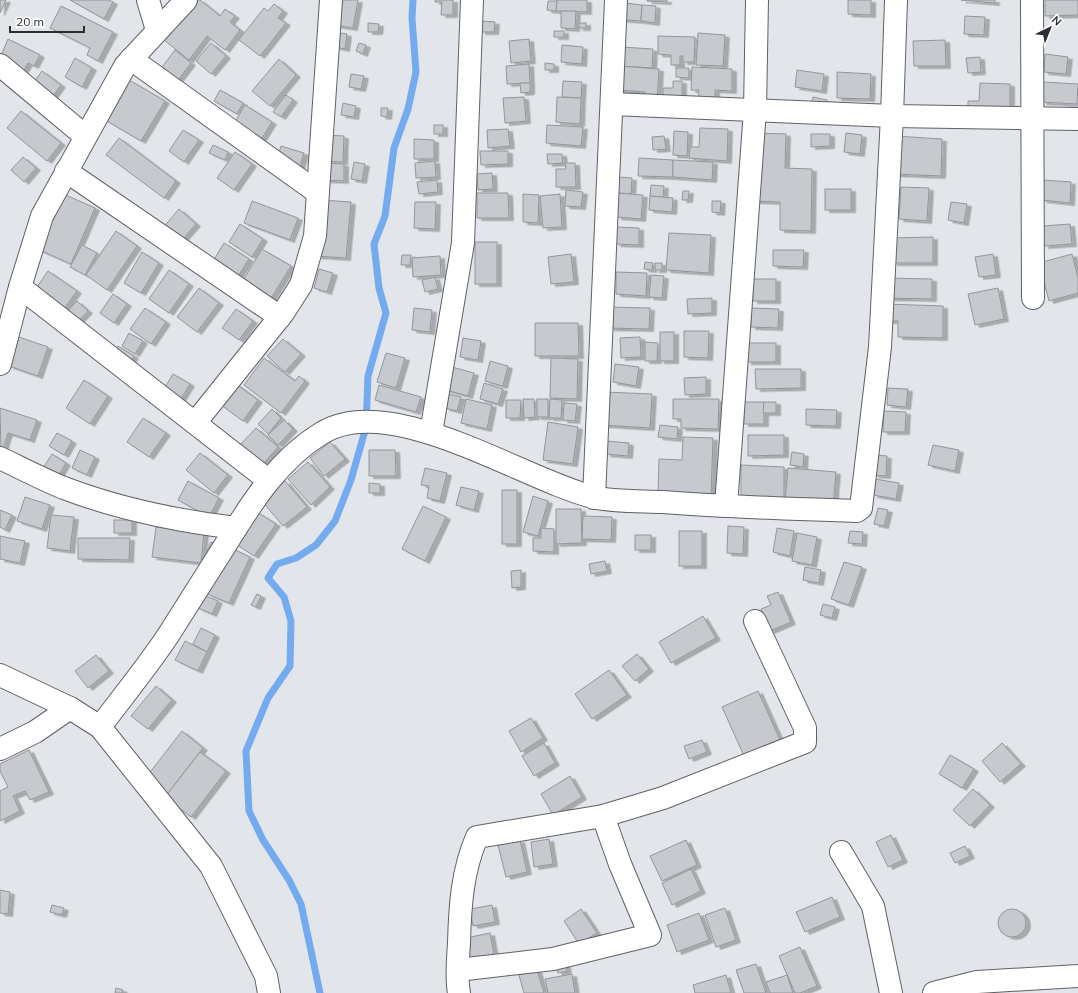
<svg xmlns="http://www.w3.org/2000/svg" width="1078" height="993" viewBox="0 0 1078 993" font-family="Mulish,sans-serif">
<style>
.lines{fill:none;stroke-linecap:round;stroke-linejoin:round}
.stream{stroke:#73abee;stroke-width:7}
.building{fill:#c6cace;stroke:#92959a;filter:url(#shadow)}
.minor-casing{stroke:#5e6165;stroke-width:24}
.minor{stroke:#fff;stroke-width:22}
</style>
<defs>
<filter id="shadow"><feDropShadow dx="4.5" dy="2.5" stdDeviation="0" flood-color="#0004"/></filter>
</defs>
<rect width="100%" height="100%" fill="#e2e6eb"/>
<g class="lines">
<path class="stream" d="M320,993l-19,-89 -12,-24 -26,-40 -14,-29 -3,-60 22,-53 22,-32 1,-45 -7,-24 -16,-19 9,-14 19,-6 20,-13 19,-24 16,-41 15,-53 2,-51 18,-63 -7,-25 -5,-44 11,-28 9,-68 14,-39 8,-37 -4,-54 1,-18"/>
</g>
<g class="building">
<path d="M0,0h6l-6,13z"/>
<path d="M70,0h39l4,2 -9,17z"/>
<path d="M195,0h5l20,16 5,-7 10,7 -5,6 10,8 -15,20 -18,-14 -18,24 -25,-20z"/>
<path d="M337,0h21l-5,28 -20,-3z"/>
<path d="M435,0h18v15h-12l1,-13h-7z"/>
<path d="M557,0h30v12l-31,-1z"/>
<path d="M647,0h20v2l-20,-1z"/>
<path d="M848,0h23v15l-23,-1z"/>
<path d="M961,0h34v3z"/>
<path d="M1045,0h33v15l-33,1z"/>
<path d="M548,1h9l-1,10 -9,-1z"/>
<path d="M616,2l26,3 -1,16 -26,-2z"/>
<path d="M274,4l9,7 -5,7 8,5 -26,33 -21,-16 25,-32 4,3z"/>
<path d="M642,5l14,1 -1,17 -14,-2z"/>
<path d="M61,6l52,26 -15,29 -11,-6 3,-7 -40,-20z"/>
<path d="M561,11h15l-1,18 -14,-1z"/>
<path d="M965,16l20,1 -1,18 -20,-1z"/>
<path d="M481,21l14,1 -1,10h-13z"/>
<path d="M368,23l11,1 -1,8h-10z"/>
<rect x="579" y="23" width="7" height="5"/>
<rect x="554" y="31" width="10" height="6"/>
<path d="M333,32l14,2 -2,15 -14,-3z"/>
<path d="M698,33l27,2 -2,31 -27,-1z"/>
<path d="M658,36l37,1 -1,25h-11v-6h-3v9h-9v-10l-13,-1z"/>
<path d="M8,39l32,16 -6,11 -6,-3 -4,7 -24,-12z"/>
<path d="M529,39l2,22 -20,2 -2,-22z"/>
<path d="M945,40l1,26h-32l-1,-25z"/>
<path d="M211,43l15,13 -15,18 -15,-13z"/>
<path d="M359,43l7,2 -3,9 -7,-3z"/>
<path d="M562,45l21,2 -1,17 -21,-2z"/>
<path d="M621,47l32,2 -1,19 -32,-2z"/>
<path d="M175,50l16,13 -13,17 -16,-13z"/>
<path d="M1045,54l23,3 -2,17 -22,-2z"/>
<path d="M980,57l1,15 -13,1 -2,-15z"/>
<path d="M75,58l17,10 -10,19 -17,-10z"/>
<path d="M279,59l17,16 -26,31 -18,-15z"/>
<path d="M545,63l9,1v6h-9z"/>
<path d="M529,64l1,19 -23,1 -1,-18z"/>
<path d="M620,66l39,3 -2,32h-13l1,-9 -26,-2z"/>
<path d="M692,67l40,2v22l-17,-1v14l-17,-1 1,-13h-8z"/>
<path d="M676,68h13v10l-13,-1z"/>
<path d="M797,70l27,4 -2,17 -27,-4z"/>
<path d="M42,71l19,14 -14,19 -19,-14z"/>
<path d="M837,72l34,2 -1,25 -33,-1z"/>
<path d="M351,74l13,2 -3,13 -12,-2z"/>
<path d="M129,80l36,21 -24,40 -36,-21z"/>
<path d="M563,81l19,1 -1,16 -19,-1z"/>
<path d="M673,81h9v18h-19v-11h10z"/>
<path d="M1043,82l35,2 -1,20 -35,-2z"/>
<path d="M520,83h10v9l-9,1z"/>
<path d="M980,83l30,1v29l-42,-1v-11h11z"/>
<path d="M220,90l23,13 -6,11 -23,-13z"/>
<path d="M286,95l7,5 -12,17 -8,-5z"/>
<path d="M524,97l2,24 -21,2 -2,-25z"/>
<path d="M557,97l24,1 -1,26 -24,-2z"/>
<path d="M813,97l14,3 -1,8 -15,-2z"/>
<path d="M343,103l13,3 -2,11 -13,-2z"/>
<path d="M245,105l27,17 -15,24 -27,-16z"/>
<path d="M381,108h7l-1,9 -6,-1z"/>
<path d="M21,111l40,32 -14,18 -40,-33z"/>
<rect x="434" y="125" width="9" height="9"/>
<path d="M547,125l36,2 -2,19 -35,-3z"/>
<path d="M700,128l28,1 -1,32 -38,-3 1,-11h9z"/>
<path d="M508,129l2,17 -22,2 -1,-18z"/>
<path d="M183,130l16,10 -15,22 -15,-11z"/>
<path d="M674,131l14,1 -1,24 -14,-1z"/>
<path d="M755,133l31,1 -1,34 27,1 -1,62 -31,-1v-28l-26,-1z"/>
<path d="M846,133l16,2 -2,19 -16,-2z"/>
<path d="M811,134h19v12l-19,1z"/>
<path d="M324,135l20,1 -1,26 -20,-1z"/>
<path d="M664,136l2,13 -13,1 -1,-13z"/>
<path d="M895,136l47,3 -1,37 -47,-2z"/>
<path d="M119,138l57,43 -12,17 -58,-43z"/>
<path d="M414,139l20,1v19h-20z"/>
<path d="M213,145l15,7 -3,8 -16,-7z"/>
<path d="M281,146l23,7 -6,21 -23,-7z"/>
<path d="M480,151h28v13l-27,1z"/>
<path d="M235,152l17,12 -18,26 -17,-12z"/>
<path d="M547,154h15l1,9 -15,1z"/>
<path d="M23,157l13,11 -12,14 -13,-12z"/>
<path d="M639,158l34,2v17l-35,-1z"/>
<path d="M673,160l40,2 -1,18 -39,-3z"/>
<path d="M435,161l1,16 -20,1 -1,-15z"/>
<path d="M354,162l11,2 -3,17 -11,-2z"/>
<path d="M327,163l17,1v17l-18,-1z"/>
<path d="M565,163h10l1,24h-20v-18h10z"/>
<path d="M492,173l1,16 -15,1 -1,-16z"/>
<path d="M619,177l13,1 -1,16 -13,-1z"/>
<path d="M437,180l1,12 -19,2 -2,-12z"/>
<path d="M1043,180l28,2 -1,21 -28,-3z"/>
<path d="M651,185l13,1 -1,11 -13,-1z"/>
<path d="M901,187l28,1 -2,33 -28,-2z"/>
<rect x="825" y="189" width="26" height="21"/>
<path d="M566,190l17,2 -2,15 -16,-1z"/>
<path d="M683,191h6l-1,9h-6z"/>
<path d="M61,193l34,15 -24,56 -34,-15z"/>
<path d="M477,193h31l1,25h-32z"/>
<path d="M618,193l25,2 -2,24 -24,-2z"/>
<path d="M523,194l16,1 -1,28 -15,-1z"/>
<path d="M560,194l2,33 -19,1 -3,-32z"/>
<path d="M650,196l23,2 -1,14 -23,-2z"/>
<path d="M321,200l30,2 -5,56 -29,-2z"/>
<path d="M252,201l46,17 -8,22 -46,-17z"/>
<path d="M712,201h9l-1,12 -8,-1z"/>
<path d="M415,202h21l-1,27 -21,-1z"/>
<path d="M951,202l16,2 -3,19 -16,-3z"/>
<path d="M179,209l17,15 -14,16 -25,-5z"/>
<path d="M240,224l23,15 -11,18 -23,-15z"/>
<path d="M1070,224l2,20 -28,2 -1,-20z"/>
<path d="M616,227l23,1v17l-23,-1z"/>
<path d="M116,231l21,15 -30,44 -21,-15z"/>
<path d="M669,233l42,2 -2,38 -43,-3z"/>
<path d="M933,237v26h-40l-1,-25z"/>
<rect x="475" y="242" width="22" height="42"/>
<path d="M224,243l25,16 -16,25 -24,-16z"/>
<path d="M82,245l15,8 -12,22 -15,-8z"/>
<path d="M262,249l29,17 -24,39 -28,-18z"/>
<path d="M773,250h31l-1,17 -30,-1z"/>
<path d="M142,252l17,11 -18,30 -17,-10z"/>
<path d="M571,254l3,28 -23,2 -3,-27z"/>
<path d="M993,254l3,21 -17,2 -4,-20z"/>
<path d="M1072,254l6,24v15l-29,8 -10,-38z"/>
<path d="M402,255h9l-1,10h-9z"/>
<path d="M440,256l1,19 -28,2 -1,-19z"/>
<path d="M645,262l8,1 -1,7 -8,-1z"/>
<rect x="655" y="263" width="7" height="7"/>
<path d="M319,269l14,4 -6,19 -13,-4z"/>
<path d="M169,270l20,14 -20,29 -20,-14z"/>
<path d="M48,271l29,20 -14,19 -28,-20z"/>
<path d="M616,272l31,1 -1,23 -30,-2z"/>
<path d="M651,275l13,1 -2,22 -13,-1z"/>
<path d="M435,277l3,12 -13,3 -3,-12z"/>
<path d="M888,278l44,1v20l-45,-1z"/>
<rect x="753" y="279" width="23" height="22"/>
<path d="M199,288l20,15 -22,29 -20,-15z"/>
<path d="M998,288l6,31 -29,6 -7,-31z"/>
<path d="M113,294l14,10 -13,19 -14,-10z"/>
<path d="M712,298v15l-24,1 -1,-15z"/>
<path d="M77,301l11,10 -14,15 -11,-10z"/>
<path d="M885,304l58,2v32l-45,-1v-16h-14z"/>
<path d="M609,307l41,1 -1,21 -40,-1z"/>
<path d="M145,308l21,14 -15,22 -21,-15z"/>
<path d="M414,308l18,2 -2,22 -18,-2z"/>
<path d="M751,308l28,1 -1,19 -27,-1z"/>
<path d="M236,309l17,12 -14,19 -17,-12z"/>
<path d="M535,323h43l1,33h-44z"/>
<path d="M684,331h25l-1,27 -24,-1z"/>
<rect x="660" y="332" width="14" height="29"/>
<path d="M129,333l14,8 -8,13 -13,-8z"/>
<path d="M19,337l29,10 -10,29 -29,-10z"/>
<path d="M640,337l1,20 -20,1 -1,-20z"/>
<path d="M463,338l18,3 -3,19 -18,-3z"/>
<path d="M283,339l18,15 -16,18 -18,-16z"/>
<path d="M645,342l13,1 -1,18h-12z"/>
<rect x="747" y="343" width="29" height="19"/>
<path d="M118,346l16,10 -6,10 -16,-10z"/>
<path d="M386,353l19,5 -9,30 -19,-6z"/>
<path d="M264,358l31,23 4,-5 6,5 -24,32 -37,-28z"/>
<path d="M551,358l27,1 -1,40 -27,-1z"/>
<path d="M490,361l18,5 -5,20 -18,-5z"/>
<path d="M615,364l24,3 -3,19 -23,-4z"/>
<path d="M452,367l22,6 -6,23 -22,-6z"/>
<path d="M755,369h46v19l-45,1z"/>
<path d="M173,374l17,10 -11,18 -17,-10z"/>
<path d="M706,377v17l-21,1 -1,-17z"/>
<path d="M84,380l24,16 -18,28 -24,-16z"/>
<path d="M484,383l19,6 -5,15 -18,-5z"/>
<path d="M236,384l22,16 -15,21 -22,-16z"/>
<path d="M379,385l42,12 -5,15 -41,-12z"/>
<path d="M888,388l20,1 -2,18 -19,-2z"/>
<path d="M605,392l47,2 -2,34 -46,-3z"/>
<path d="M448,394l13,3 -4,14 -12,-3z"/>
<path d="M466,399l26,6 -5,24 -26,-6z"/>
<path d="M523,399h11l1,18 -11,1z"/>
<rect x="537" y="399" width="11" height="18"/>
<path d="M550,399l12,1 -1,18h-12z"/>
<path d="M673,399h46l-1,30 -37,-1v-9h-8z"/>
<path d="M506,400h15l-1,18h-14z"/>
<rect x="744" y="402" width="20" height="22"/>
<path d="M764,402h12v11h-13z"/>
<path d="M564,403l13,1 -2,17 -12,-1z"/>
<path d="M0,408l37,12 -7,20 -22,-7 -7,22z"/>
<path d="M272,409l9,9 -13,16 -10,-10z"/>
<path d="M806,409l31,1 -1,16 -30,-1z"/>
<path d="M884,411l22,1 -1,20h-22z"/>
<path d="M143,418l23,15 -17,24 -22,-15z"/>
<path d="M284,420l9,9 -15,16 -10,-10z"/>
<path d="M548,422l30,5 -5,37 -30,-4z"/>
<path d="M660,425l18,2 -1,12 -19,-2z"/>
<path d="M256,428l22,19 -16,18 -22,-20z"/>
<path d="M57,433l15,8 -8,14 -15,-9z"/>
<path d="M748,435h36v20l-36,1z"/>
<path d="M683,437l30,1 -2,57 -53,-1 1,-35 23,1z"/>
<path d="M607,441l22,2 -1,13 -22,-2z"/>
<path d="M330,442l15,17 -21,17 -14,-18z"/>
<path d="M933,445l26,5 -4,21 -27,-6z"/>
<path d="M80,450l15,7 -8,18 -15,-7z"/>
<path d="M369,450h26l1,26h-27z"/>
<path d="M792,452l12,2 -1,13 -13,-2z"/>
<path d="M200,453l28,22 -14,18 -28,-23z"/>
<path d="M52,454l14,9 -11,19 -15,-9z"/>
<path d="M875,455l12,1 -1,20 -12,-1z"/>
<path d="M308,462l22,25 -19,18 -23,-26z"/>
<path d="M741,465l43,2v34l-43,-2z"/>
<path d="M425,468l22,5 -7,28 -13,-3 2,-12 -8,-1z"/>
<path d="M788,468l48,4 -3,34 -48,-4z"/>
<path d="M875,479l24,4 -3,16 -23,-4z"/>
<path d="M188,481l31,17 -10,19 -31,-17z"/>
<path d="M285,481l22,26 -24,19 -22,-26z"/>
<path d="M369,483l11,1v9h-11z"/>
<path d="M461,487l18,4 -5,19 -18,-5z"/>
<rect x="502" y="490" width="15" height="54"/>
<path d="M533,496l15,5 -10,35 -15,-4z"/>
<path d="M25,497l25,8 -8,24 -25,-8z"/>
<path d="M423,506l23,11 -21,44 -23,-12z"/>
<path d="M878,508l10,2 -4,16 -10,-2z"/>
<path d="M556,509h25l1,34 -26,1z"/>
<path d="M0,510l12,5 -7,15 -5,-3z"/>
<path d="M257,512l19,12 -22,32 -18,-12z"/>
<path d="M51,515l23,2 -4,34 -23,-3z"/>
<path d="M583,516l29,1 -1,23 -29,-1z"/>
<rect x="114" y="520" width="18" height="13"/>
<path d="M728,526l16,1 -1,27 -16,-1z"/>
<path d="M156,527l48,6 -3,30 -49,-6z"/>
<path d="M541,528l13,1v23l-21,-1v-13h8z"/>
<path d="M777,528l17,3 -4,25 -17,-4z"/>
<rect x="679" y="531" width="23" height="35"/>
<path d="M850,531l13,1 -1,12 -14,-1z"/>
<path d="M797,533l20,4 -5,28 -20,-4z"/>
<rect x="635" y="535" width="16" height="15"/>
<path d="M0,536l25,5 -5,22 -20,-4z"/>
<path d="M78,538h52l-1,22 -51,-1z"/>
<path d="M211,542l5,2 -7,13 -4,-2z"/>
<path d="M229,547l21,10 -21,46 -22,-9z"/>
<path d="M605,561l2,10 -16,3 -2,-10z"/>
<path d="M844,562l18,5 -13,38 -18,-6z"/>
<path d="M805,567l16,3 -2,13 -16,-3z"/>
<path d="M521,570v17l-9,1 -1,-17z"/>
<path d="M778,592l13,30 -21,9 -9,-22 10,-4 -4,-9z"/>
<path d="M257,594l4,2 -5,11 -5,-2z"/>
<path d="M203,595l15,6 -6,13 -14,-6z"/>
<path d="M823,604l12,3 -3,11 -12,-3z"/>
<path d="M703,616l13,22 -45,25 -12,-21z"/>
<path d="M201,628l14,7 -8,17 -14,-8z"/>
<path d="M185,641l22,11 -9,19 -23,-11z"/>
<path d="M637,654l12,15 -14,12 -13,-15z"/>
<path d="M96,655l13,16 -21,17 -13,-17z"/>
<path d="M609,670l18,25 -35,24 -17,-25z"/>
<path d="M156,686l16,14 -24,29 -17,-13z"/>
<path d="M758,691l22,49 -36,16 -22,-49z"/>
<path d="M531,718l12,20 -22,14 -12,-21z"/>
<path d="M182,731l21,17 -38,49 -21,-17z"/>
<path d="M702,740l5,12 -18,7 -5,-13z"/>
<path d="M544,743l11,20 -21,13 -12,-20z"/>
<path d="M1002,743l19,21 -21,18 -18,-21z"/>
<path d="M29,750l20,42 -19,8 -5,-9 -12,5 7,15 -20,10v-30l8,-4 -8,-16v-7z"/>
<path d="M200,752l26,19 -35,46 -26,-20z"/>
<path d="M950,755l24,14 -12,19 -23,-14z"/>
<path d="M570,776l12,21 -29,18 -12,-21z"/>
<path d="M973,789l17,16 -20,21 -17,-16z"/>
<path d="M891,835l12,25 -15,7 -12,-25z"/>
<path d="M549,839l4,25 -19,3 -3,-25z"/>
<path d="M520,840l7,32 -21,5 -8,-32z"/>
<path d="M686,840l11,25 -35,16 -12,-25z"/>
<path d="M965,846l5,10 -15,7 -5,-10z"/>
<path d="M691,869l10,22 -29,14 -10,-22z"/>
<path d="M0,890l10,2 -2,22 -8,-1z"/>
<path d="M832,897l8,20 -35,15 -9,-20z"/>
<path d="M52,905l12,3 -2,7 -12,-3z"/>
<path d="M492,905l3,17 -22,4 -3,-17z"/>
<path d="M725,908l11,32 -20,7 -11,-32z"/>
<circle cx="1012" cy="923" r="14"/>
<path d="M581,909l16,24 -18,11 -15,-23z"/>
<path d="M699,913l10,27 -32,12 -10,-27z"/>
<path d="M490,933l5,27 -28,5 -6,-26z"/>
<path d="M800,947l17,39 -17,7h-5l-16,-37z"/>
<path d="M565,961l2,10 -9,2 -3,-9z"/>
<path d="M756,964l10,29h-22l-8,-23z"/>
<path d="M537,970l7,23h-20l-5,-18z"/>
<path d="M572,974l3,19h-27l-3,-14z"/>
<path d="M726,975l5,18h-36l-2,-8z"/>
<path d="M787,975l6,18h-23l-4,-11z"/>
<path d="M116,988l7,2 -1,3h-7z"/>
</g>
<g class="lines">
<g class="minor-casing">
<g id="minor">
<path d="M148,0l9,30"/>
<path d="M1032,0l1,298"/>
<path d="M131,59l186,133"/>
<path d="M0,65l85,71"/>
<path d="M612,104l280,12 186,3"/>
<path d="M66,171l214,146"/>
<path d="M20,287l248,193"/>
<path d="M0,364l20,-77 22,-71 83,-150 61,-66"/>
<path d="M195,423l88,-110 18,-28 14,-49 16,-236"/>
<path d="M431,433l32,-190 9,-243"/>
<path d="M0,458c21,10 42,21 64,30 55,21 114,33 172,40"/>
<path d="M594,498l22,-498"/>
<path d="M726,506l29,-396 2,-110"/>
<path d="M0,675l70,33 30,19 111,139 55,110 3,17"/>
<path d="M100,727c23,-31 48,-61 69,-93 19,-30 38,-60 57,-90 26,-42 53,-85 96,-111 69,-42 200,46 271,64 19,5 49,4 70,5 64,5 129,7 194,9l4,-3 19,-161 12,-231 4,-116"/>
<path d="M0,749l35,-17 35,-24"/>
<path d="M841,852l32,54 18,87"/>
<path d="M458,970l95,-11 97,-24 -30,-71 -17,-48"/>
<path d="M459,993c-3,-16 -1,-33 0,-50 1,-36 3,-72 18,-106l126,-21 60,-18 142,-56v-14l-50,-107"/>
<path d="M934,993l43,-11 101,-6"/>
</g>
</g>
<use href="#minor" class="minor"/>
</g>
<g transform="translate(1050 28) rotate(43)" stroke="#ffffff" stroke-width="3" paint-order="stroke">
<path d="M0-3L7 15L0 10L-7 15Z" fill="#2c2d2f"/>
<text y="-6" font-size="11" font-weight="bold" text-anchor="middle" fill="#2c2d2f">N</text>
</g>
<path d="M10 26v6h74v-6" fill="none" stroke="#2c2d2f" stroke-width="2"/>
<text x="16" y="26" font-size="12" fill="#2c2d2f" stroke="#ffffff" stroke-width="3" paint-order="stroke">20 m</text>
</svg>
